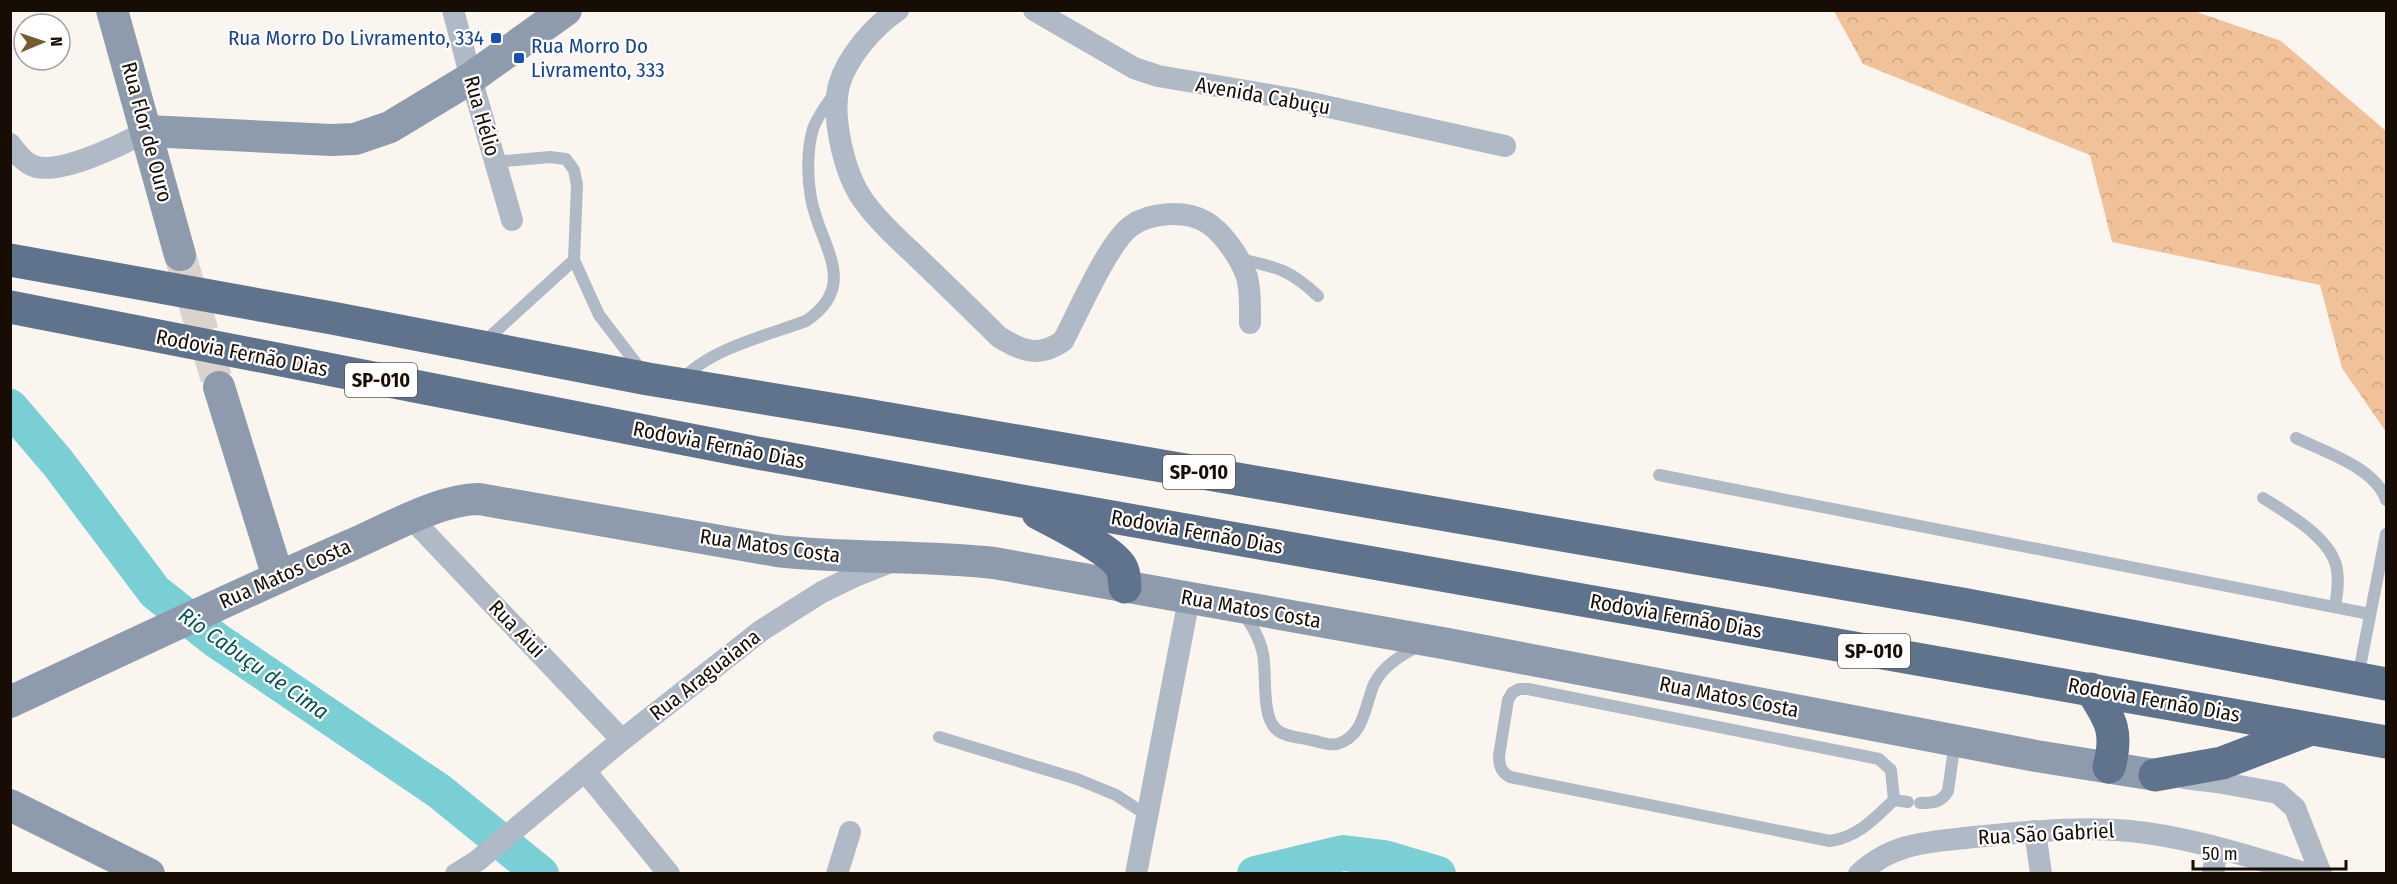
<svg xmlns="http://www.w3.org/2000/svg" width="2397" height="884" viewBox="0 0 2397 884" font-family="'Fira Sans Condensed',sans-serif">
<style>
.forest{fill:url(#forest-crowns)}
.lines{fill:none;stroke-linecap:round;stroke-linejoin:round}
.river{stroke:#7acfd4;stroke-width:36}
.secondary-tunnel{stroke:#d9d2cd;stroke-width:32;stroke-dasharray:32 16;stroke-linecap:butt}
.lane{stroke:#b0b9c6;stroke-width:12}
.street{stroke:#b0b9c6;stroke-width:22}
.secondary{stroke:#8d9bad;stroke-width:32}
.highway{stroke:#5f738c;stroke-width:33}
.transit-dot{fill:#1a4fb4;stroke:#fff;stroke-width:2}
.labels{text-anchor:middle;stroke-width:4.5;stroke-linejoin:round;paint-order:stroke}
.shield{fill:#fff;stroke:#5d5650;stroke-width:1.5}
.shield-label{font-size:20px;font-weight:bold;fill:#170d05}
.transit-label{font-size:21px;fill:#164399;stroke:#fff;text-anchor:end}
.street-label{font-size:21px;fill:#170d05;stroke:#fff}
.water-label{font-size:22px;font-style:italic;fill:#055458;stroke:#fff}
</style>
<defs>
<pattern id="forest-crowns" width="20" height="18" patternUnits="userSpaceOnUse" patternTransform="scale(1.5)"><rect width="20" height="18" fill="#f1c19a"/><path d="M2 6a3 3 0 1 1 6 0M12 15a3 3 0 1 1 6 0" fill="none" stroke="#cea583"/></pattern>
</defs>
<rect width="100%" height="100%" fill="#fbf5f0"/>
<path class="forest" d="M1834,11h360l87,30 105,90v301l-44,-64 -22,-83 -208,-43 -22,-87 -227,-91z"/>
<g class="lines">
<g class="river">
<path d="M10,407l48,56 97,129 61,48 223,151 102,83"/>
<path d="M1255,874l88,-21 41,5 54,16"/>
</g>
<path class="secondary-tunnel" d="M180,255l39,132"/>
<g class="lane">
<path d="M495,162l55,-5 16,2 8,11 3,15 -3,75 25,55 43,56"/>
<path d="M1239,259c38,8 50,10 79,37"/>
<path d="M484,342l90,-82"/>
<path d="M682,380c27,-31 86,-45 124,-59 55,-37 13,-76 5,-123 -4,-21 -4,-49 2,-69 4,-12 14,-25 21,-35"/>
<path d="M2296,438c29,14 80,30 90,62"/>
<path d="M1659,475l711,139"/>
<path d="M2263,498c24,15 70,41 74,72 2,13 0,25 -2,37"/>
<path d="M1243,613c9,13 17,25 20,41 4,20 -2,61 13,75 8,8 23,8 34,11 8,1 19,6 27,4 27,-7 28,-39 37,-60 9,-18 27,-29 45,-38"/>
<path d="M2358,677l28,-143"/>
<path d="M939,737l138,42 39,16 32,21"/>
<path d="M1894,800l-3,-30 -12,-11 -351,-70h-9l-7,4 -4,7 -9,56c0,10 2,16 11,21l320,64c28,-4 44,-22 64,-41l14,2"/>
<path d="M1920,803c13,0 21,0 28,-12l7,-50"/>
</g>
<g class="street">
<path d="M453,10l18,68 41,142"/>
<path d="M898,10c-24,16 -51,47 -59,75 -8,32 5,88 24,115 15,21 35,39 54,57 27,26 55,53 82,80 23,14 40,21 64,4 15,-28 45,-98 68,-115 19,-14 54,-16 75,-4 17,10 35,37 41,55 4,15 3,31 3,46"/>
<path d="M1034,10l100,58 24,8 135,23 212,47"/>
<path d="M10,144c7,9 13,18 24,22 25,10 89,-22 113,-35"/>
<path d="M412,519l210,221"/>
<path d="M585,771l84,103"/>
<path d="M2184,778l33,4 61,11 17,15 26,66"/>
<path d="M2035,831l6,43"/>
<path d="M456,874l21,-13 145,-121 140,-110 60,-38 33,-16 38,-15"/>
<path d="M837,874l13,-42"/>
<path d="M1136,874l53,-275"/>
<path d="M1859,874c34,-32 71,-32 115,-37 52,-5 104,-11 156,-6 61,6 120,26 178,43"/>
<path d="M2213,874l4,-26"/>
</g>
<g class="secondary">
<path d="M112,10l68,245"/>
<path d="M147,131l184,9 24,-1 35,-12 81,-49 95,-68"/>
<path d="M219,387l59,190"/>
<path d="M10,702c114,-53 227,-107 341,-157 37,-16 89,-46 128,-46l298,52c73,8 145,4 217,12l454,81 588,112 119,19"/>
<path d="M10,805l139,69"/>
</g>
<g class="highway">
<path d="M10,260l322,58 316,61 207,34 1107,191 424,80"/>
<path d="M10,307l742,145 264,48 1370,242"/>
<path d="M1038,513c20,11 68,34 81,51 6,7 5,15 6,23"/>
<path d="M2091,689c19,30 28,42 18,78"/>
<path d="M2155,775l67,-12 89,-34"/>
</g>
</g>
<g class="transit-dot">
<rect x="490" y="32" width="12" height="12" rx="3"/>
<rect x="513" y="52" width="12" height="12" rx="3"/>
</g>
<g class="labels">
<g class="shield">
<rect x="345" y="363" width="72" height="34" rx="4.5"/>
<rect x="1163" y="455" width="72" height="34" rx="4.5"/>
<rect x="1838" y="634" width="72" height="34" rx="4.5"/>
</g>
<g class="shield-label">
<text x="381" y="387">SP-010</text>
<text x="1199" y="479">SP-010</text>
<text x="1874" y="658">SP-010</text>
</g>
<g class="transit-label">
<text x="484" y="45">Rua Morro Do Livramento, 334</text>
<text x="531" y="53" text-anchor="start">Rua Morro Do<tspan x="531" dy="24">Livramento, 333</tspan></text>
</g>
<g class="street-label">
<text transform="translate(1263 96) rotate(10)" y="7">Avenida Cabuçu</text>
<text transform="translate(482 116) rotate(74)" y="7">Rua Hélio</text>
<text transform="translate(147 132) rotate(75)" y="7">Rua Flor de Ouro</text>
<text transform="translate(242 353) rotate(11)" y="7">Rodovia Fernão Dias</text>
<text transform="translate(719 445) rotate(11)" y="7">Rodovia Fernão Dias</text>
<text transform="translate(1197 532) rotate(10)" y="7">Rodovia Fernão Dias</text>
<text transform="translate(770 546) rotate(8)" y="7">Rua Matos Costa</text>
<text transform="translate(285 574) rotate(-24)" y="7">Rua Matos Costa</text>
<text transform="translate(1251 609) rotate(10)" y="7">Rua Matos Costa</text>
<text transform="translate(1676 616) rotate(10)" y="7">Rodovia Fernão Dias</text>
<text transform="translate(517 629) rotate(46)" y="7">Rua Aiui</text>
<text transform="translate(705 675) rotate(-38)" y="7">Rua Araguaiana</text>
<text transform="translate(1729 697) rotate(11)" y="7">Rua Matos Costa</text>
<text transform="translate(2154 700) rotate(10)" y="7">Rodovia Fernão Dias</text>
<text transform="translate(2046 834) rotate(-3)" y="7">Rua São Gabriel</text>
</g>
<g class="water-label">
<text transform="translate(254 663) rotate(35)" y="8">Rio Cabuçu de Cima</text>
</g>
</g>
<rect width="2397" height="884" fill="none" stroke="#170d05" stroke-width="24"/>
<g transform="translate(42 42) rotate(88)"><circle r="28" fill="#ffffff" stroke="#a29e9b" stroke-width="1.5"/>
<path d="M0-4.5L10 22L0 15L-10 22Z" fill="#755b2d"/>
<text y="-9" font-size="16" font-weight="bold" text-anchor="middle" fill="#170d05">N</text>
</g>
<path d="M2193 860v9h153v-9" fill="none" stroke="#170d05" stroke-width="3"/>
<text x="2202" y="860" font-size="18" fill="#170d05" stroke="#ffffff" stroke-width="4.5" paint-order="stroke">50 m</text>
</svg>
